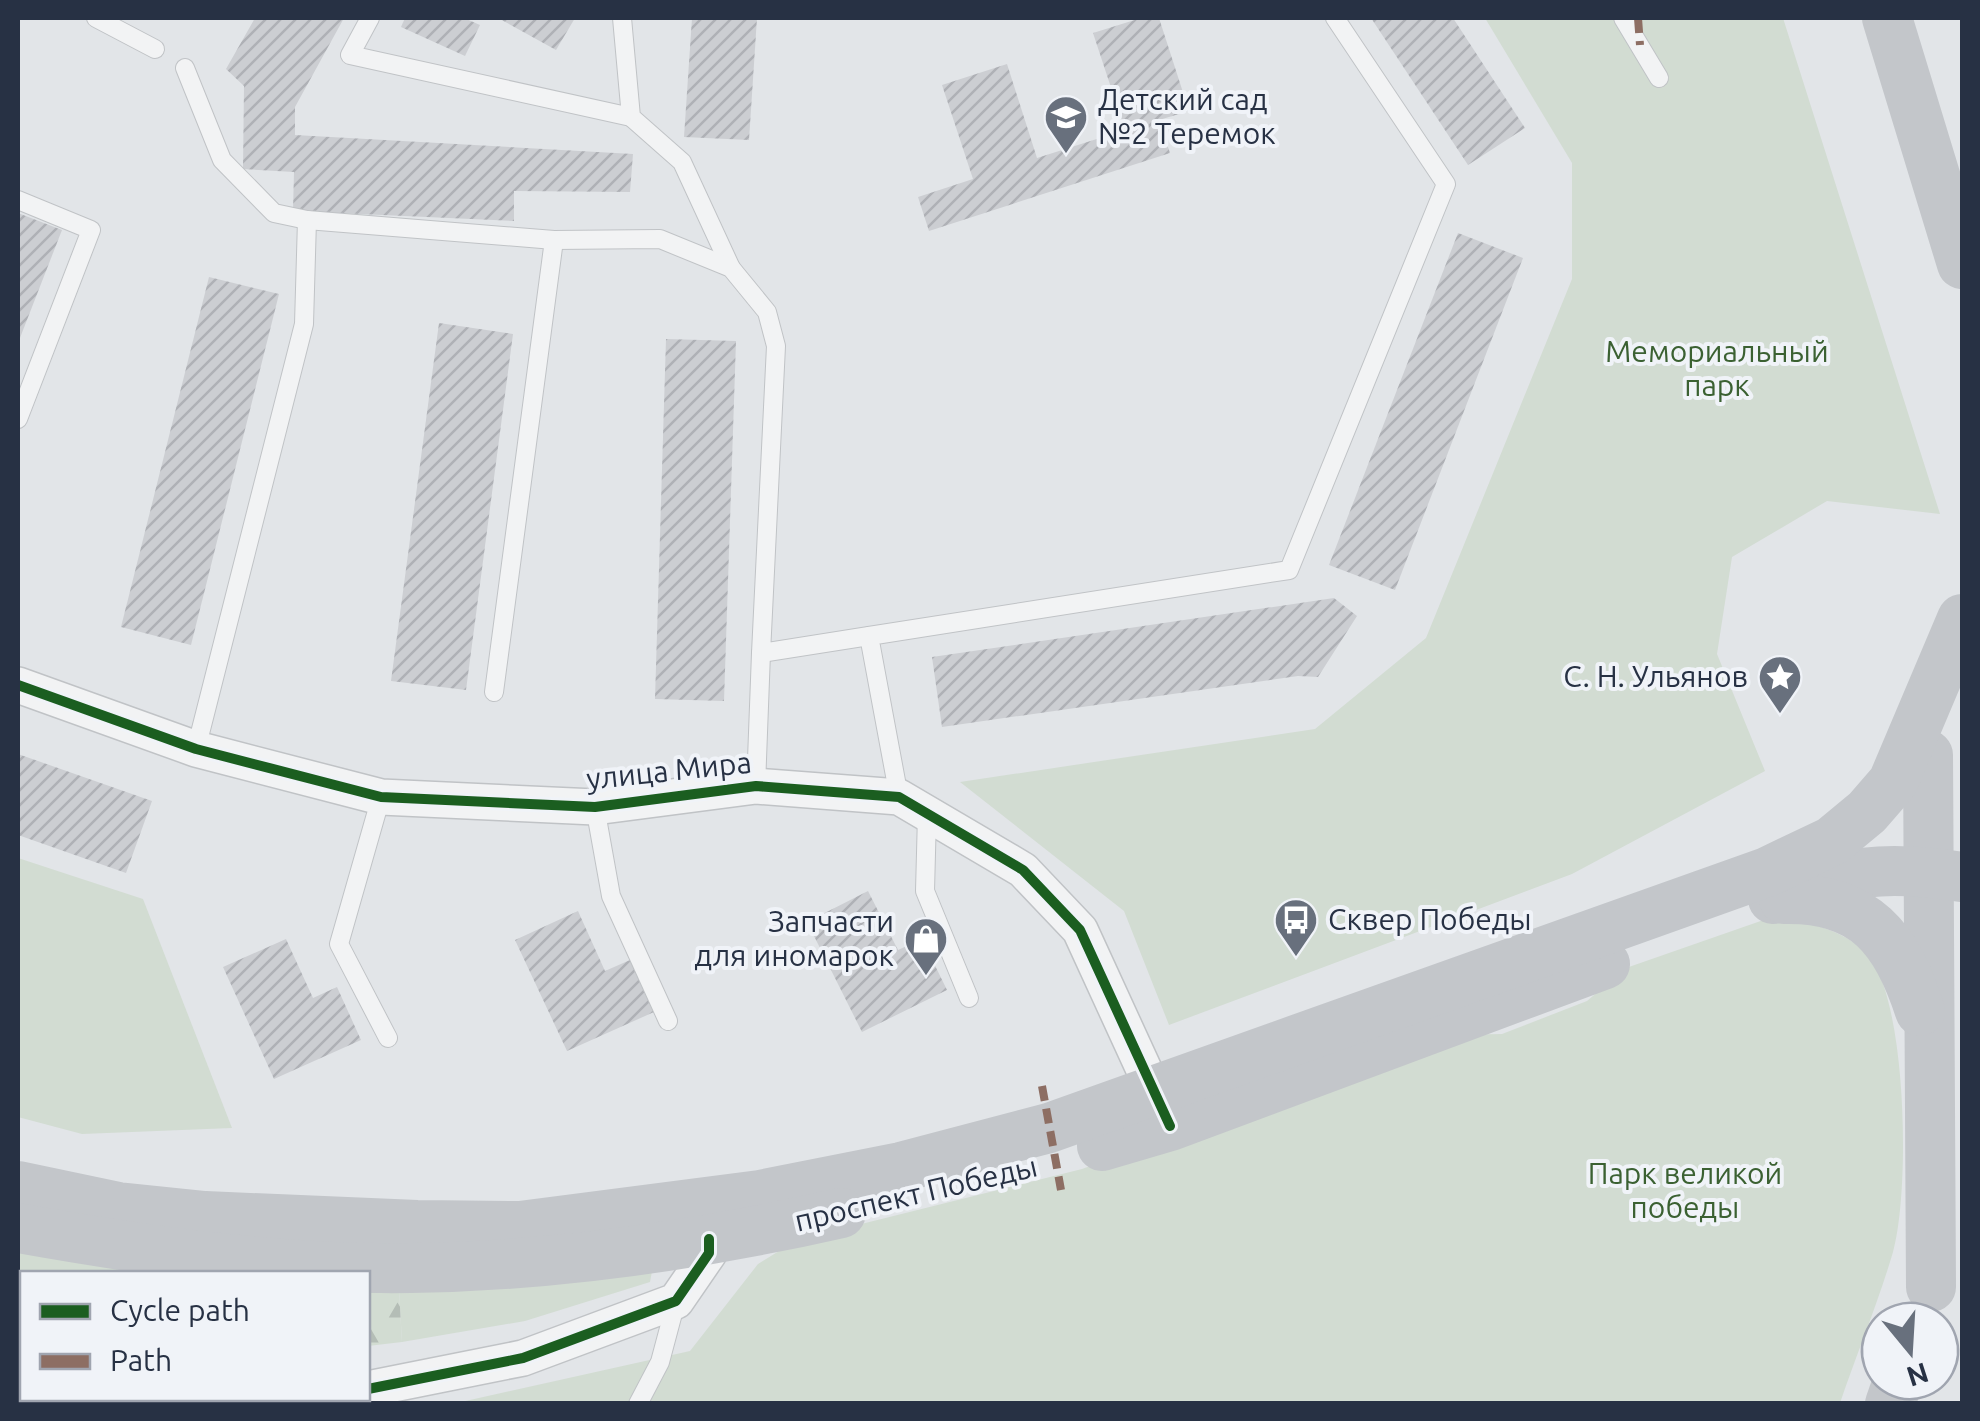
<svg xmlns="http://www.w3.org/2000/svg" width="1980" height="1421" viewBox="0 0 1980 1421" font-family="Ubuntu,sans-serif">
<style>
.green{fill:#d2dcd2}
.forest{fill:url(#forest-firs)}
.building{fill:url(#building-hatch)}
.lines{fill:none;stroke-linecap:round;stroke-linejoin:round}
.lane-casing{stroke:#c0c3c6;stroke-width:20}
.street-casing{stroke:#c0c3c6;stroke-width:38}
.lane{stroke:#f2f3f4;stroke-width:18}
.street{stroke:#f2f3f4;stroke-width:35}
.secondary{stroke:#c3c6ca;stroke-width:50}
.quiet{stroke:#8d6e63;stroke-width:8;stroke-dasharray:15 8;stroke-linecap:butt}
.cycleway-casing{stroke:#f0f3f8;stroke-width:16}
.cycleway{stroke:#1b5e20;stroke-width:10}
.labels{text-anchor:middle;stroke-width:8;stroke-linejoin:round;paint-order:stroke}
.poi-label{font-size:30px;fill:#273144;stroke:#f0f3f8;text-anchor:start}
.park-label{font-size:30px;fill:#3b6132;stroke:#f0f3f8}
.street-label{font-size:30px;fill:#273144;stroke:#f0f3f8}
</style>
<defs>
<pattern id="forest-firs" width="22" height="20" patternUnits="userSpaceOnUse" patternTransform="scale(2.5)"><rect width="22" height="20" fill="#d2dcd2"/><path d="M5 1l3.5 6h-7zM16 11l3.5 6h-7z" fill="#b4bdb6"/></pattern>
<pattern id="building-hatch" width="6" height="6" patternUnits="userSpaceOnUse" patternTransform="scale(2.5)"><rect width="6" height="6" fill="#ccced2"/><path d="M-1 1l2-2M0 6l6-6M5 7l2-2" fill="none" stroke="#afb1b6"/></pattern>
</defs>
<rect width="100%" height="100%" fill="#e2e5e8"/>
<g class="green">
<path d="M1485,18h298l157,496 -113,-13 -95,56 -15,97 48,117 -193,103 -403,151 -45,-114 -164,-129 355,-53 111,-91 146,-359v-116z"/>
<path d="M18,858l125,41 89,229 -150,6 -64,-17z"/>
<path d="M1775,916c31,6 76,15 96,43 36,51 39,232 22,293 -15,51 -36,101 -53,151l-1388,1 238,-53 68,-87 39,-24 285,-71 372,-134 48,-1 85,-33 39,-33z"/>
<path d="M18,1238l336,35 -332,1v22l-4,-1z"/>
<path d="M653,1266l-3,16 -125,39 -123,21 -3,-52z"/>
</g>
<path class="forest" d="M399,1290l3,52 -34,4v-54z"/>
<g class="building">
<path d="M255,18h89l-49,89v28l338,19 -3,38 -116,-1v30l-221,-10 1,-39 -51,-3 1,-83 -18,-17z"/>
<path d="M405,18h59l16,7 -15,31 -64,-29z"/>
<path d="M498,18h77l-19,32z"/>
<path d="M692,18h65l-8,122 -65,-3z"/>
<path d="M1141,18h18l30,93 -30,9 11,33 -241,78 -11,-34 55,-18 -31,-94 65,-21 30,94 88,-28 -32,-97z"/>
<path d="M1371,18h82l72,110 -57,37z"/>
<path d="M18,213l44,17 -44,113z"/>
<path d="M1458,233l65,25 -128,332 -66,-25z"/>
<path d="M209,277l70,17 -88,351 -70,-18z"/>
<path d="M439,323l74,11 -47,356 -75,-9z"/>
<path d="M666,339l70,2 -12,360 -69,-2z"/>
<path d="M1334,598l23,18 -39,61 -20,-1 -356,51 -10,-70z"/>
<path d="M18,754l134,47 -26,72 -108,-38z"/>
<path d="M868,891l30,59 24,-11 25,51 -85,42 -55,-110z"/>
<path d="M578,911l27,60 25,-11 24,52 -87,39 -52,-111z"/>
<path d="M286,939l27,59 24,-11 24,53 -87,39 -51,-112z"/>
</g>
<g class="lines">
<g class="lane-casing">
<g id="lane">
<path d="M96,18l59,31"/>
<path d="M370,18l-20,37 281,62"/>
<path d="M622,18l9,99 51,45 49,106"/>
<path d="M1623,18l36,60"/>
<path d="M185,68l37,92 52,53 33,7 247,20 106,-1 71,29 36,44 9,34 -15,307 108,-17"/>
<path d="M18,200l73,30 -73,189"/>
<path d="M494,692l60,-452"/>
<path d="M196,749l108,-425 3,-104"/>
<path d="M756,786l5,-133"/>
<path d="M381,797l-42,147 49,94"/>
<path d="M899,797l-30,-161 420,-66 157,-386 -111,-166"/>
<path d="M595,807l16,89 57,125"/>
<path d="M927,815l-2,76 44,107"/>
<path d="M638,1404l22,-42 16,-60"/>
</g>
</g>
<g class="street-casing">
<g id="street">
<path d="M18,685l178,64 185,48 214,10 161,-21 143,11 124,73 57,60 83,181"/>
<path d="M18,1389l4,1"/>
<path d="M368,1389l155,-31 153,-57 33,-48v-14"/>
<path d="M67,1398l37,6"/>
<path d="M265,1404l56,-6"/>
</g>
</g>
<use href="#lane" class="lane"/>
<use href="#street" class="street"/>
<g class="secondary">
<path d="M1887,18l75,246"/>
<path d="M1928,755l3,532"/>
<path d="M1773,899c76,-28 108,-35 189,-22"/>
<path d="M1784,899c81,-2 113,40 136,112"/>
<path d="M1102,1146l68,-20 435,-162"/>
<path d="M18,1186l100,21 87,9 212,9 103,1 240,-31 141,-28 148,-39 718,-256 65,-31 35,-29 26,-30 69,-163"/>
<path d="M18,1228c129,23 261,42 393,40 144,-2 289,-23 430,-55"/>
<path d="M1890,1404l8,-23"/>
</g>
<g class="quiet">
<path d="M1638,18l2,27"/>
<path d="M1042,1086l19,104"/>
</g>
<g class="cycleway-casing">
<g id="cycleway">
<path d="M18,685l178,64 185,48 214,10 161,-21 143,11 124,73 57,60 90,196"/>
<path d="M368,1389l155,-31 153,-57 33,-48v-14"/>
</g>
</g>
<use href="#cycleway" class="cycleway"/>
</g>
<defs>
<g id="school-pin" transform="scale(2.25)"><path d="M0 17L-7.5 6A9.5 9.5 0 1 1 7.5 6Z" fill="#68707d" stroke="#f0f3f8"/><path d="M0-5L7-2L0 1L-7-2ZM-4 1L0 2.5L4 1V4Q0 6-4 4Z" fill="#fff"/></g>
<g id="sight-pin" transform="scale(2.25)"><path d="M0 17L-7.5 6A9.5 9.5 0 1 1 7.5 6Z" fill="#68707d" stroke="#f0f3f8"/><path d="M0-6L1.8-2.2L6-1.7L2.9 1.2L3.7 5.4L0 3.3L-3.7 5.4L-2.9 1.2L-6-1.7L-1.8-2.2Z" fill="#fff"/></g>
<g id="bus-pin" transform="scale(2.25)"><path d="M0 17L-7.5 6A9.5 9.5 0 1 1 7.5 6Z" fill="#68707d" stroke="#f0f3f8"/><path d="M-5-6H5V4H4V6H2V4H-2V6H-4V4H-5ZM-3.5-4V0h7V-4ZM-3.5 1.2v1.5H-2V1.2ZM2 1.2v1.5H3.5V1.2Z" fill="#fff"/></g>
<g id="shop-pin" transform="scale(2.25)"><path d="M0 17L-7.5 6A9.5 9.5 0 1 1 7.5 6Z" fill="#68707d" stroke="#f0f3f8"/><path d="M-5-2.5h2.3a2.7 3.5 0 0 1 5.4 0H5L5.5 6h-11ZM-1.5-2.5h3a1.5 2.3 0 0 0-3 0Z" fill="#fff"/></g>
</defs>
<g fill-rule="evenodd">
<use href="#school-pin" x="1066" y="117"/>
<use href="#sight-pin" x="1780" y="677"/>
<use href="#bus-pin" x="1296" y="920"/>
<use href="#shop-pin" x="926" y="939"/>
</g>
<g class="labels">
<g class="poi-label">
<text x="1098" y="110">Детский сад<tspan x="1098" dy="34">№2 Теремок</tspan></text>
<text x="1748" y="687" text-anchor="end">С. Н. Ульянов</text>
<text x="1328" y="930">Сквер Победы</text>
<text x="894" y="932" text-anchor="end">Запчасти<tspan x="894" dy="34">для иномарок</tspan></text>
</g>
<g class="park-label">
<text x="1717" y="362">Мемориальный<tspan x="1717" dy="34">парк</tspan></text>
<text x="1685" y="1184">Парк великой<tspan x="1685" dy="34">победы</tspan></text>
</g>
<g class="street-label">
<text transform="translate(669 771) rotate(-6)" y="10">улица Мира</text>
<text transform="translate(916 1194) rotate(-13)" y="10">проспект Победы</text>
</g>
</g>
<rect width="1980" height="1421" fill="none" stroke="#273144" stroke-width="40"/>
<rect x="20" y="1271" width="350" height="130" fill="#f0f3f8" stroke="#a0a5b0" stroke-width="2.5"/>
<rect x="40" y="1304" width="50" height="15" fill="#1b5e20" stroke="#a0a5b0" stroke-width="2.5"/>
<text x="110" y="1321" font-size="30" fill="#273144">Cycle path</text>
<rect x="40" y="1354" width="50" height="15" fill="#8d6e63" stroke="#a0a5b0" stroke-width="2.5"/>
<text x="110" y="1371" font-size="30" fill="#273144">Path</text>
<g transform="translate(1910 1351) rotate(162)"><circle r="48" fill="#f0f3f8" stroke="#a0a5b0" stroke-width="2.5"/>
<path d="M0-8L18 38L0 25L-18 38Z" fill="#68707d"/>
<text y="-15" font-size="28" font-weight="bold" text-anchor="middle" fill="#273144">N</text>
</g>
</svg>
